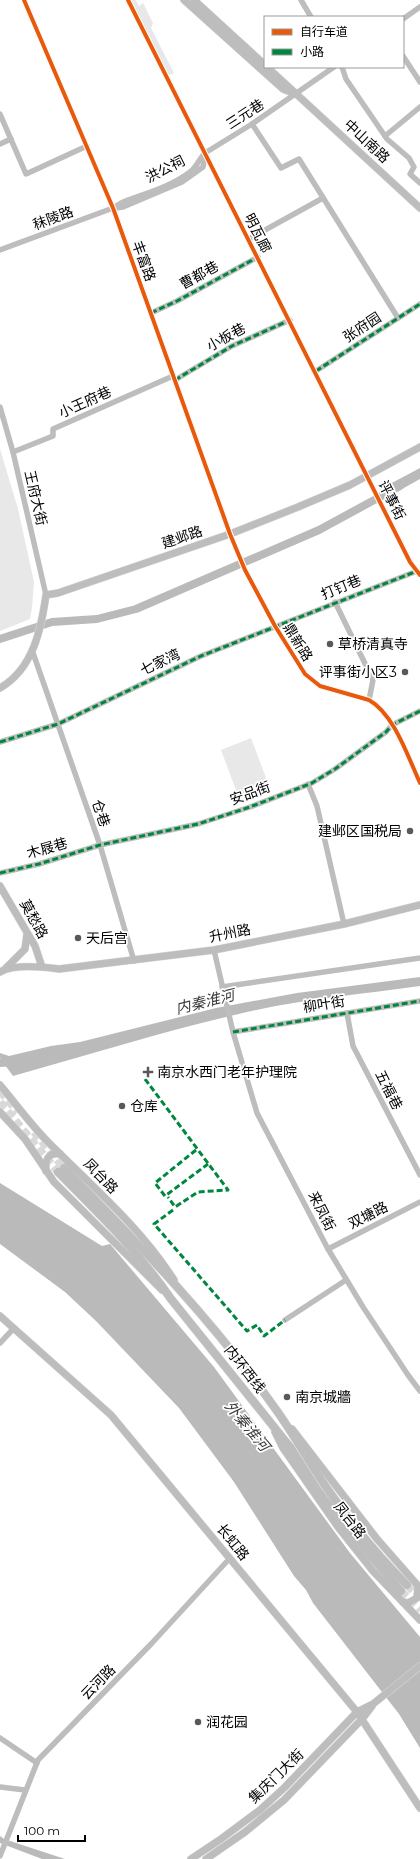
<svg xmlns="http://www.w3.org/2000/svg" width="420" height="1859" viewBox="0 0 420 1859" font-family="Montserrat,'Noto Sans SC',sans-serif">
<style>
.green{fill:#e8e8e8}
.water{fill:#bababa}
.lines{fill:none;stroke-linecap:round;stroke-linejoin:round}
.river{stroke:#bababa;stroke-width:8}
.highway-tunnel{stroke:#d9d9d9;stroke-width:8;stroke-dasharray:8 4;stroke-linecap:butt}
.major-casing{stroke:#dbdbdb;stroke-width:8}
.highway-casing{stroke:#dbdbdb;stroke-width:9}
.minor{stroke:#bdbdbd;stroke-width:5.5}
.major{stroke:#bdbdbd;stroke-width:7}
.highway{stroke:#bdbdbd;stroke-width:8}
.quiet{stroke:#00873e;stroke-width:3;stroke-dasharray:6 3;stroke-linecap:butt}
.cycleway-casing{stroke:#fff;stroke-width:6}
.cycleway{stroke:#e8590c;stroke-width:4}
.poi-dot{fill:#595959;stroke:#fff;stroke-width:1.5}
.labels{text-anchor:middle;stroke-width:3.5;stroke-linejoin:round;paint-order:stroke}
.street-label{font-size:14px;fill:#000;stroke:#fff}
.poi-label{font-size:14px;fill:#000;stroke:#fff;text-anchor:start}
.water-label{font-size:15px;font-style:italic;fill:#3d3d3d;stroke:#fff}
</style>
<rect width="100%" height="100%" fill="#fff"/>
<g class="green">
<path d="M131,0h5l3,6 4,-3 10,20 -2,5 23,45 -5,2z"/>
<path d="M0,449l18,60 16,73 -2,26 -2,11 -30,12z"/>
<path d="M251,738l18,48 -30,12 -18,-48z"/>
</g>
<g class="water">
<path d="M420,468v11l-27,15 -5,-9z"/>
<path d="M420,977v9c-57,8 -117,13 -173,26 -79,18 -156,42 -234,64l-13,-18v-5l9,3 42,-10 29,-4 136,-34 81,-15z"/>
<path d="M0,1183l102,63 8,-2 104,123 136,186 70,84v111l-21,-34 -86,-111 -7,-13 -12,-14 -60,-94 -55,-74 -83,-87 -31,-29 -65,-48z"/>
<path d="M0,1836l4,3 61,20h-23l-42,-16z"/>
</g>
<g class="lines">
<g class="river">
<path d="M0,639l52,-17 45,-3 39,-10 183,-79 81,-44"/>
<path d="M0,1063l14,-1"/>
</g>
<g class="highway-tunnel">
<path d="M0,1091l18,21"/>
<path d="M0,1102l58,70"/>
<path d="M34,1132l30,36"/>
<path d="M407,1585l13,14"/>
<path d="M401,1591l19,20"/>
</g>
<g class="major-casing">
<g id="major">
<path d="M184,0l99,89 10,4"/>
<path d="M194,0l71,65"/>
<path d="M267,67l153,141"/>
<path d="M0,688c33,-19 41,-58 46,-93l12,-2 172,-59 68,-27 52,-22 70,-38"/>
<path d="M0,886l35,60 7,21"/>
<path d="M5,969l20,-20 2,-15"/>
<path d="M0,972c13,-8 44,-5 59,-3l155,-19 130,-26 76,-19"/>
<path d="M0,1085c16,19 31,40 49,58 43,43 92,85 125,137"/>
<path d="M0,1112l25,27 29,43 108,108"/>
<path d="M46,1171c-1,-11 2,-19 14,-17"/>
<path d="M0,1316l111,99 246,297 63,96"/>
<path d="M292,1429l85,110 43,49"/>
<path d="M275,1432l8,16 55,79 35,44 47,49"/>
<path d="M403,1602l5,1 9,-5 1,-12"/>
<path d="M191,1859l30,-20 39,-29 24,-22 73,-76 16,-8 47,-38"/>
<path d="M206,1859l39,-27 39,-32 78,-81 10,-13"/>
</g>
</g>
<g class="highway-casing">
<g id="highway">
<path d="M64,1168c76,77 151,155 213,243 17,24 32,51 49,76 24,35 51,68 81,98"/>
<path d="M58,1172c40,41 81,80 113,127l119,148 28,44 25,33 58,67"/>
</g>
</g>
<g class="minor">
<path d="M24,0l89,208 117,326 15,36 30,56 30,48 15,12 49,14c25,14 39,57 51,83"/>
<path d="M128,0l282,562 10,13"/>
<path d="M301,0l10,17"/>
<path d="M403,19l17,-12"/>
<path d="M403,56l17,26"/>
<path d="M342,67l4,12 41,60 22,19 5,9 -4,7 10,9"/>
<path d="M0,114l26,60 61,-28"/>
<path d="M252,124l29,44 18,-9 99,159"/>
<path d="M385,136l35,-29"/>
<path d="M0,144l11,-5"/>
<path d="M116,208l7,-1 59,-25 21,-15 2,-12"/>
<path d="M249,239l74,-41"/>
<path d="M0,250l113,-42 8,-5c22,-9 50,-16 69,-31 7,-5 9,-13 15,-19l47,-29 82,-57"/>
<path d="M151,313l26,-12 81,-44"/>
<path d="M316,371l104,-67"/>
<path d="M175,380l57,-34 58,-26"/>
<path d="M0,407l13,45 33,143"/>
<path d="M13,452l40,-16v-7l120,-53"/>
<path d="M335,602l38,78 -4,20"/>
<path d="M32,650l68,195 34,116"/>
<path d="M0,742l58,-18 143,-68 216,-85"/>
<path d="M308,784l9,22 27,118"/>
<path d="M0,873l39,-9 61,-19 98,-21 52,-17 62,-24 23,-14 51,-37 6,-7 28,-14"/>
<path d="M214,950l19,82 24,81 71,136 35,58 45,68 12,16"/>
<path d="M222,987l198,-29"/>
<path d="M347,1013l6,33 67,129"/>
<path d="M233,1032l187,-31"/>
<path d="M328,1249l92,-47"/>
<path d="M285,1320l61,-40"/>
<path d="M0,1343l14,-15"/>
<path d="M0,1738l37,25"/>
<path d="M0,1787l25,3"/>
<path d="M0,1856l38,-96 114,-117 78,-85"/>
</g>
<use href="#major" class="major"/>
<use href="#highway" class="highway"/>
<g class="quiet">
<path d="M151,313l26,-12 81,-44"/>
<path d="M316,371l104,-67"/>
<path d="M175,380l57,-34 58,-26"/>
<path d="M0,742l58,-18 143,-68 216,-85"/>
<path d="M0,873l39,-9 61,-19 98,-21 52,-17 62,-24 23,-14 51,-37 6,-7 28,-14"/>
<path d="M233,1032l187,-31"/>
<path d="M145,1079l83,111 -30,2 -23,15 -7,-10"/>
<path d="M196,1150l-41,33 10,13 43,-32"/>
<path d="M173,1210l-19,14 93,107 10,-6 7,11 21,-16"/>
</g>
<g class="cycleway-casing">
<g id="cycleway">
<path d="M24,0l89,208 117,326 15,36 30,56 30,48 15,12 49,14c25,14 39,57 51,83"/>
<path d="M128,0l282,562 10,13"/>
</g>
</g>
<use href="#cycleway" class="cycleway"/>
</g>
<g class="poi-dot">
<circle cx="330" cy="644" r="4"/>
<circle cx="405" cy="672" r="4"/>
<circle cx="410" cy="831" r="4"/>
<circle cx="78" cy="938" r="4"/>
<path d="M146 1066h4v4h4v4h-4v4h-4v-4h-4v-4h4z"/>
<circle cx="122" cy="1106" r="4"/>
<circle cx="287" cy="1397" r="4"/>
<circle cx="198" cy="1722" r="4"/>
</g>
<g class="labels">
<g class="street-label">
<text transform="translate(245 114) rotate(-33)" y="5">三元巷</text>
<text transform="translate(367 141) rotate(43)" y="5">中山南路</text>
<text transform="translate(165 169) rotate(-27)" y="5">洪公祠</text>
<text transform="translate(53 218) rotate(-20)" y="5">秣陵路</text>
<text transform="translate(258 233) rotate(63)" y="5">明瓦廊</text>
<text transform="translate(144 261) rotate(70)" y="5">丰富路</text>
<text transform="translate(199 275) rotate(-29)" y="5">曹都巷</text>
<text transform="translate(362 327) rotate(-33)" y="5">张府园</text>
<text transform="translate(226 337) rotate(-29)" y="5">小板巷</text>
<text transform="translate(85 402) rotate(-24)" y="5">小王府巷</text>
<text transform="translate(36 498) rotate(77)" y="5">王府大街</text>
<text transform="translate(392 500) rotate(63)" y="5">评事街</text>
<text transform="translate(182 537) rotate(-19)" y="5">建邺路</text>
<text transform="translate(341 587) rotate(-22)" y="5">打钉巷</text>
<text transform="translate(298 642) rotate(58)" y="5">鼎新路</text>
<text transform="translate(160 662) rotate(-25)" y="5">七家湾</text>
<text transform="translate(250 793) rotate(-20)" y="5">安品街</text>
<text transform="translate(101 813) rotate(71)" y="5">仓巷</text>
<text transform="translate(47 848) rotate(-16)" y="5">木屐巷</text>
<text transform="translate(34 919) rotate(61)" y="5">莫愁路</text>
<text transform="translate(230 933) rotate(-11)" y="5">升州路</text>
<text transform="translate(324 1004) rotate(-9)" y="5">柳叶街</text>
<text transform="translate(389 1090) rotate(63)" y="5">五福巷</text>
<text transform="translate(101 1176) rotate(46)" y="5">凤台路</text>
<text transform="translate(322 1211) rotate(63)" y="5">来凤街</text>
<text transform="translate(368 1215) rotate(-27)" y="5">双塘路</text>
<text transform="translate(245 1369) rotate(52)" y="5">内环西线</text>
<text transform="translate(350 1520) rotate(52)" y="5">凤台路</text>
<text transform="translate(233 1542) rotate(51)" y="5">长虹路</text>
<text transform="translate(98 1682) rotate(-46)" y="5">云河路</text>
<text transform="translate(276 1776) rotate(-44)" y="5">集庆门大街</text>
</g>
<g class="poi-label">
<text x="338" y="649">草桥清真寺</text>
<text x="397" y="677" text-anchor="end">评事街小区3</text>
<text x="402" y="836" text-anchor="end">建邺区国税局</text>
<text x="86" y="943">天后宫</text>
<text x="157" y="1077">南京水西门老年护理院</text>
<text x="130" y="1111">仓库</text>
<text x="295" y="1402">南京城牆</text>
<text x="206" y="1727">润花园</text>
</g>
<g class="water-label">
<text transform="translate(205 1002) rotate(-14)" y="5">内秦淮河</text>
<text transform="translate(247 1426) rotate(50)" y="5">外秦淮河</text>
</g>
</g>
<rect x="264" y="16" width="140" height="52" fill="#ffffff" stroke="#999999"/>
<rect x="272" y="29" width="20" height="6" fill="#e8590c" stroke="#999999"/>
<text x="300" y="36" font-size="12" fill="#000000">自行车道</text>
<rect x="272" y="49" width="20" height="6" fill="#00873e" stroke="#999999"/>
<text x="300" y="56" font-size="12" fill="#000000">小路</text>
<path d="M18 1835v6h67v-6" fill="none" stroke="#000000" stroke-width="2"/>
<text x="24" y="1835" font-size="12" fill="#000000" stroke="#ffffff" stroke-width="3" paint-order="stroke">100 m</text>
</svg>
